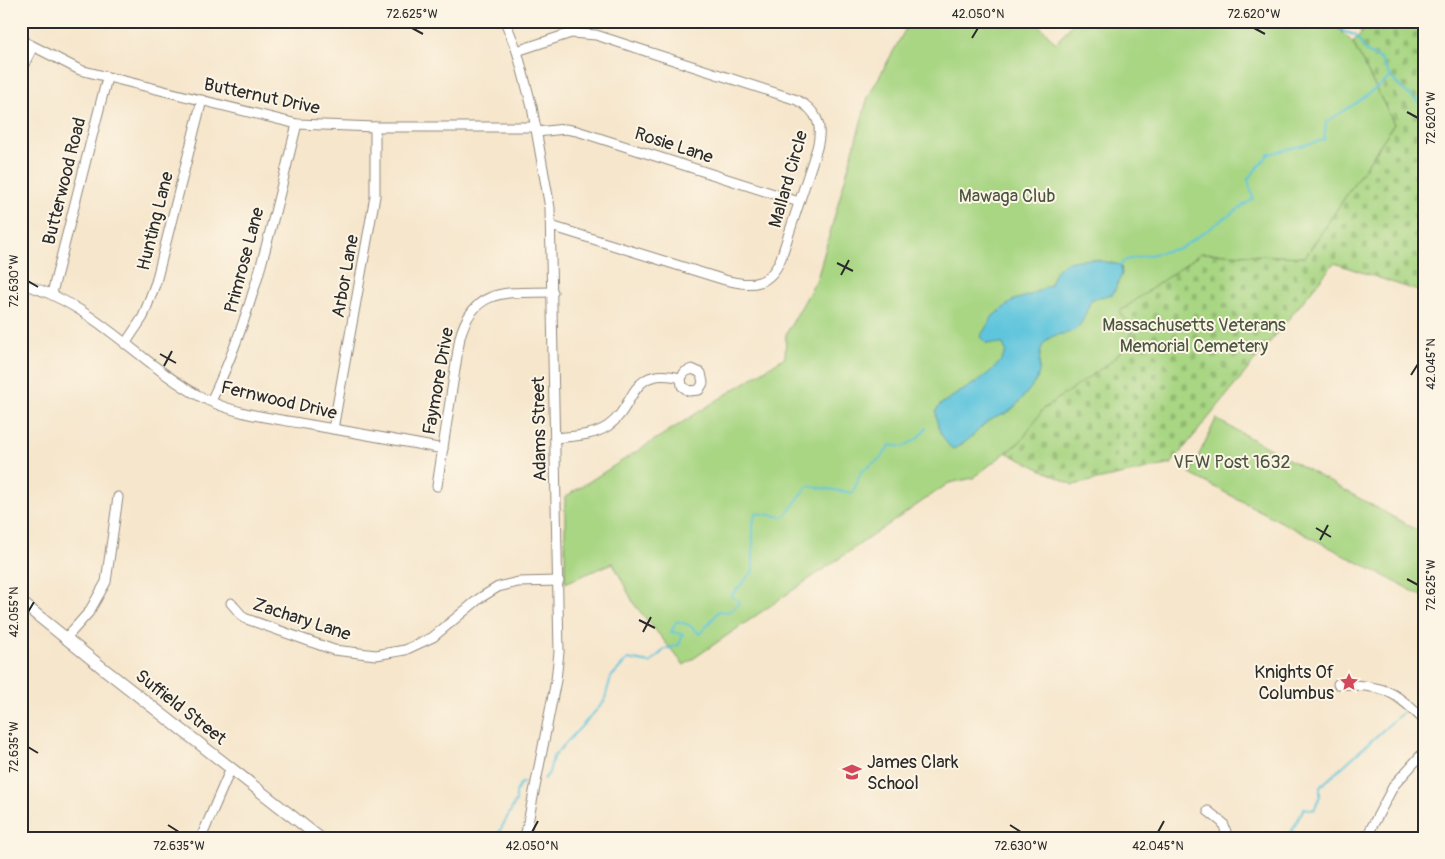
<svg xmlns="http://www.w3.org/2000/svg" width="1445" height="859" viewBox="0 0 1445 859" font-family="Pangolin,sans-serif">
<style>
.cemetery{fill:url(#cemetery-stones);stroke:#6a8057}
.green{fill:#a8d683;stroke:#6a8057}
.water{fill:#5fc5dd;stroke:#457884}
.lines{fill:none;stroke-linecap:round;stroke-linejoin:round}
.stream{stroke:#5fc5dd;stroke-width:2}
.minor-casing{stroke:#90887c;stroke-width:11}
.major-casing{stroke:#90887c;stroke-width:13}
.minor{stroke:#fff;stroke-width:9}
.major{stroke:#fff;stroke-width:11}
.ticks{fill:none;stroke:#2b2b2b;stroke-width:2}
.labels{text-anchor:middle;stroke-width:4;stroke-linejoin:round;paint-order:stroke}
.street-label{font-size:18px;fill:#2b2b2b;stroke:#fcf5e5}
.park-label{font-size:18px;fill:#4a5641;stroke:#fcf5e5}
.poi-label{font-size:18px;fill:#2b2b2b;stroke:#fcf5e5;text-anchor:end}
.neatline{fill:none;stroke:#2b2b2b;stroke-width:2}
.ticks-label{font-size:12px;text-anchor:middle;fill:#2b2b2b}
</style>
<defs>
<pattern id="cemetery-stones" width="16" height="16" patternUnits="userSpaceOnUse" patternTransform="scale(1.25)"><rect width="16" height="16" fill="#a8d683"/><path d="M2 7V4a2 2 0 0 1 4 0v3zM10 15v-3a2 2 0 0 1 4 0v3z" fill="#91b871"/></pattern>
</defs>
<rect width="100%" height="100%" fill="#fcf5e5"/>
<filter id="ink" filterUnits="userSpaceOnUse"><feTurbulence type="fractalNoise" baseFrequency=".02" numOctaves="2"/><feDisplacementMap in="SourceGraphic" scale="10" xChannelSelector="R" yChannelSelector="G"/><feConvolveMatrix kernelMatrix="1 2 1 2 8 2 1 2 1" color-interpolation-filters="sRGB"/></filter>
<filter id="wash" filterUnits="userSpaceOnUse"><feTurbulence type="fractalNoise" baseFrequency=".0096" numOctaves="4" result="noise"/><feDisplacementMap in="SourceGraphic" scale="20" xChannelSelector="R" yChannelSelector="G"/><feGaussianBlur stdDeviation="1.12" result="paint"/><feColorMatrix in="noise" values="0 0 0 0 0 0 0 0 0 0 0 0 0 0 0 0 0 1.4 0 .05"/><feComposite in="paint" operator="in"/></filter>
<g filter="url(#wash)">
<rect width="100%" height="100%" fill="#f6e6cc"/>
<path class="cemetery" d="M1352,21h72v272l-90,-30 -163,201 -98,21 -66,-32 15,-13 20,-31 49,-34 39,-39 2,-8 -13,-16 82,-60 104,5 89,-133 -41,-81 9,-10z"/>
<g class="green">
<path d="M910,21h125l21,22 19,-22h256l22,22 41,81 -89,133 -104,-4 -82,59 13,16 -4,17 -20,19 -65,45 -21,31 -49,38 -24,5 -265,182 -50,-61 -21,-41 -48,20v-86l220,-140 1,-23 31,-55 51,-182z"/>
<path d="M1216,419l208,115v63l-234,-123z"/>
</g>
<path class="water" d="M1092,259l29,6 1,9 -9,20 -21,5c-6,10 -7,22 -16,30 -9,7 -23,3 -31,13 -9,11 -3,25 -8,37 -1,3 -23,30 -27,32 -7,5 -17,6 -24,12 -11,10 -19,20 -33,26 -10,-7 -18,-25 -17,-38l5,-7c20,-14 58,-31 65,-53l-3,-7 -17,-1 -6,-6 13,-21 21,-16 16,-5 20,-10c7,-25 18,-24 42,-26z"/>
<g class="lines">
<g class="stream">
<path d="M1340,21l2,10 13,4 12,17 13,7 11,18 11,12 22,17"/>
<path d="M1118,266l8,-6 55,-12 72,-49 -5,-20 21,-25 55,-14 2,-18 30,-19 35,-26"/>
<path d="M544,779l5,-6 4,-16 51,-55 7,-25 17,-18 22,4 15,-14 14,-4 4,-11 -12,-2 6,-11 12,4 11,9 19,-23 10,1 11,-10 -9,-6 22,-25v-46l2,-12 29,4 24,-31 45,7 8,-21 21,-15 8,-12 13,2 15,-9 8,-10"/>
<path d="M496,838l20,-37v-9l5,-9h8"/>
<path d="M1288,838l16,-30 10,2 6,-14v-9l83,-75"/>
</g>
</g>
</g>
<g filter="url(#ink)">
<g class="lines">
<g class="minor-casing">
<g id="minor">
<path d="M505,21l12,30 15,56 18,101 9,444 -3,28 -31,158"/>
<path d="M21,40l59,30 217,54 78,3h161"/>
<path d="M517,51l54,-18 25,2 201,65c21,11 26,26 20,48l-36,110c-11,28 -29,29 -56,22l-174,-54"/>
<path d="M21,70l12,-23"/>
<path d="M537,132l28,-3 12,2 222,71"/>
<path d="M21,284c71,17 119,81 182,114 31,16 68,20 102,26 46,8 92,16 138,25"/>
<path d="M52,293l55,-215"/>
<path d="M125,344l18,-27 13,-35 46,-182"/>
<path d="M211,401c43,-88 62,-183 86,-277"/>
<path d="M333,429l42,-233v-69"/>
<path d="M556,438c17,-2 37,-2 52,-12 29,-20 20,-61 73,-48l4,-6 7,-3 9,4 2,10 -4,7 -10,1 -7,-5 -1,-8"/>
<path d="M437,486l23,-149c14,-51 48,-44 93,-45"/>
<path d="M231,603l13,15 90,32 42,5 29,-5 28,-13 47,-39 18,-11 20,-5 41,-1"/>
<path d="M66,638l23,-26 17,-30 12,-85"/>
<path d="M1338,684c46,3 52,3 86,36"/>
<path d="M1208,811l15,12 5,15"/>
<path d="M201,838l30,-70"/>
<path d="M1366,838l28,-53 30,-33"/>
</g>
</g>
<g class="major-casing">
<path id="major" d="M21,602l83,67 216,169"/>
</g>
<use href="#minor" class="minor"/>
<use href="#major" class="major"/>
</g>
</g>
<path class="ticks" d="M412,28l11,6M1254,28l11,6M972,38l6,-10M1407,112l11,6M837,263l16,8M841,275l8,-15M28,281l10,6M160,354l16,9M164,366l8,-15M1411,375l7,-11M1316,528l15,9M1320,540l8,-15M1407,579l11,6M28,612l6,-10M639,620l16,8M643,632l8,-15M28,747l10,6M168,825l11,7M1010,825l11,7M532,832l6,-11M1158,832l6,-11"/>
<defs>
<g id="sight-bare" transform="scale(1.5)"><path d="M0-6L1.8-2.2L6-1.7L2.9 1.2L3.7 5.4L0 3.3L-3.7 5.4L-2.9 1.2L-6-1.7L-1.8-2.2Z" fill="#d1495b" stroke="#fcf5e5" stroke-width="2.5" paint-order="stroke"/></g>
<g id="school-bare" transform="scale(1.5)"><path d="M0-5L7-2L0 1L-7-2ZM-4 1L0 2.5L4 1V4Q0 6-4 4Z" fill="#d1495b" stroke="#fcf5e5" stroke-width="2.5" paint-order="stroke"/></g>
</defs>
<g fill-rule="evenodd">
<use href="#sight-bare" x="1349" y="682"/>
<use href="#school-bare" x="852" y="772"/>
</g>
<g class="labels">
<g class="street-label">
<text transform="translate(262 96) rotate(12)" y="6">Butternut Drive</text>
<text transform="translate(674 145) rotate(18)" y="6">Rosie Lane</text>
<text transform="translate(788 179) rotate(-74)" y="6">Mallard Circle</text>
<text transform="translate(64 181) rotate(-76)" y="6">Butterwood Road</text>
<text transform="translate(155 221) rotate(-76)" y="6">Hunting Lane</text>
<text transform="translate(244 260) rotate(-75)" y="6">Primrose Lane</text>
<text transform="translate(345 276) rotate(-80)" y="6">Arbor Lane</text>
<text transform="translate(438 381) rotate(-80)" y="6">Faymore Drive</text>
<text transform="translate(279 400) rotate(13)" y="6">Fernwood Drive</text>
<text transform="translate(539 429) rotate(-91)" y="6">Adams Street</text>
<text transform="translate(302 619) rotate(18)" y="6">Zachary Lane</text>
<text transform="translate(181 707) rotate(38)" y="6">Suffield Street</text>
</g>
<g class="park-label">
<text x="1007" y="202">Mawaga Club</text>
<text x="1194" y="331">Massachusetts Veterans<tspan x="1194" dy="21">Memorial Cemetery</tspan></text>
<text x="1232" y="468">VFW Post 1632</text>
</g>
<g class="poi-label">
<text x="1334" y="678">Knights Of<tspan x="1334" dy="21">Columbus</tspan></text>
<text x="867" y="768" text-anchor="start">James Clark<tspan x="867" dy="21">School</tspan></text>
</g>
</g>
<rect width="1445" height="859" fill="none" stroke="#fcf5e5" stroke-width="55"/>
<rect x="28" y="28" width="1390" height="804" class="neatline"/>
<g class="ticks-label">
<text x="412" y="18">72.625°W</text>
<text x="978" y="18">42.050°N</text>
<text x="1254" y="18">72.620°W</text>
<text transform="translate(1431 118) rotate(-90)" y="4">72.620°W</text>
<text transform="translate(14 281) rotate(-90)" y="4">72.630°W</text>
<text transform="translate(1431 364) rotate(-90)" y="4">42.045°N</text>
<text transform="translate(1431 585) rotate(-90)" y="4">72.625°W</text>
<text transform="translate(14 612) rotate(-90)" y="4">42.055°N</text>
<text transform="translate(14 747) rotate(-90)" y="4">72.635°W</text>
<text x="179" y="850">72.635°W</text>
<text x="532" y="850">42.050°N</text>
<text x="1021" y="850">72.630°W</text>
<text x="1158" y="850">42.045°N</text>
</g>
</svg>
